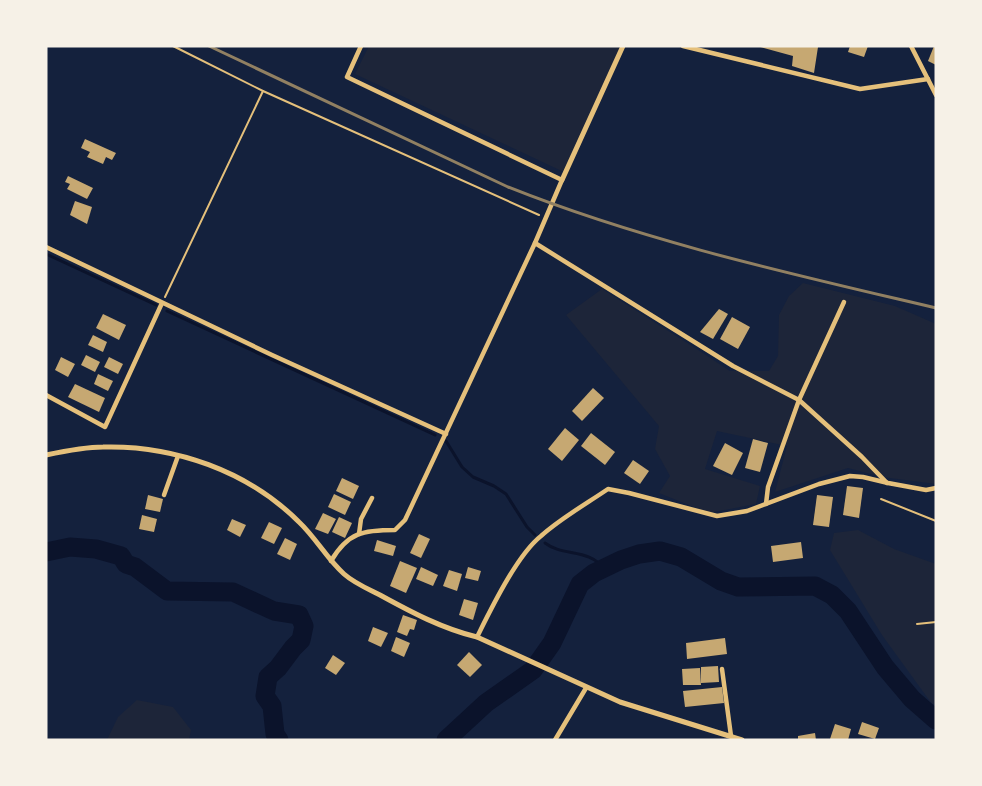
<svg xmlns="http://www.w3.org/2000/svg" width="982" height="786" viewBox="0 0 982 786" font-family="Ubuntu,sans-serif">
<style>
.green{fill:#1d2539}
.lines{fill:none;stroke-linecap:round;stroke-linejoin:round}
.stream{stroke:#0b132b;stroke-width:3}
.river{stroke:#0b132b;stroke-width:19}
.building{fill:#c6a872}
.path{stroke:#e5c07b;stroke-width:2}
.service{stroke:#e5c07b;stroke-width:2}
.minor{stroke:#e5c07b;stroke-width:4.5}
.tertiary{stroke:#e5c07b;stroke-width:5}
.rail{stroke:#918062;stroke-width:3}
</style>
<rect width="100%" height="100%" fill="#14213d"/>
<g class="green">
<path d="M369,46h254l-55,128 -213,-100z"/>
<path d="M803,283l92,23 41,18v160l-54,-7 -34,-9 -73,24 12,-46 -70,-15 -12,38 55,17 -4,18 -47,9 -50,-20 11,-17 -15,-27 4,-23 -93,-111 36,-26 90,57 38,25h39l9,-15 1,-41 10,-19z"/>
<path d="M858,530l36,19 42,15v141l-4,-1 -50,-69 -52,-85 4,-17z"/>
<path d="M137,700l36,7 18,23 -2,10h-82l11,-23z"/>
</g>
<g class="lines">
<g class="stream">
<path d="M46,254l110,51"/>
<path d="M167,311l268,124"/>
<path d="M446,441l16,26 11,10 21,9 12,8 21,33 8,8"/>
<path d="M545,543c18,14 44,5 59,26"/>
</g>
<g class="river">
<path d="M46,552l24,-5 26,2 25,7 5,8 9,3 32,24 66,1 41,19 25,4 5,11 -3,14 -8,8 -15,20 -10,9 -3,19 7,10 3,28 4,6"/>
<path d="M446,740l40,-37 47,-33 19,-27 28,-59 14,-11 27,-13 18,-6 21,-3 21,6 40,24 17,6 77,-1 17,9 16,16 37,56 27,32 24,21"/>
</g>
</g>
<g class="building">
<path d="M757,46l61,1 -4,26 -22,-7 1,-10z"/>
<path d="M850,46h18l-4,11 -16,-5z"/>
<path d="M934,46h2v19l-8,-4z"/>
<path d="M85,139l31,14 -4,7 -6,-3 -3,7 -16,-7 3,-5 -9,-4z"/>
<path d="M68,176l25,12 -6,11 -20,-10 3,-5 -5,-2z"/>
<path d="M75,201l17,6 -5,17 -17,-9z"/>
<path d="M719,309l9,5 -15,25 -13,-7z"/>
<path d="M103,314l23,11 -7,15 -23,-12z"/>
<path d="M732,317l18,10 -12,22 -18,-10z"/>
<path d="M93,335l14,7 -4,10 -15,-7z"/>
<path d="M86,355l14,7 -5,10 -14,-7z"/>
<path d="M61,357l14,7 -7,13 -13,-7z"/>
<path d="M109,357l14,7 -5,10 -14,-7z"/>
<path d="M98,374l15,7 -5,10 -14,-7z"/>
<path d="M75,384l30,14 -6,14 -31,-15z"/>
<path d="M593,388l11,10 -22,23 -10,-10z"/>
<path d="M565,428l14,12 -17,21 -14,-12z"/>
<path d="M591,433l24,19 -10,13 -24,-19z"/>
<path d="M753,439l15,4 -8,29 -15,-4z"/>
<path d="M725,443l18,10 -11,22 -19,-9z"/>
<path d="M633,460l16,11 -9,13 -16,-11z"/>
<path d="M342,478l17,8 -6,13 -17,-8z"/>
<path d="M847,486l16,2 -4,30 -16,-3z"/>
<path d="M334,494l17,8 -6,13 -17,-8z"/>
<path d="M148,495l15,4 -3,13 -15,-3z"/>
<path d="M817,495l16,2 -4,30 -16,-2z"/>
<path d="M323,513l13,6 -8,15 -13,-5z"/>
<path d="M142,515l15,4 -3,13 -15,-3z"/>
<path d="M339,517l13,6 -7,15 -13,-6z"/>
<path d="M232,519l14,6 -6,12 -13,-7z"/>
<path d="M269,522l13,6 -8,16 -13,-6z"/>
<path d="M419,534l11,5 -9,19 -11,-5z"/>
<path d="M285,538l12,6 -7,16 -13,-6z"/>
<path d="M377,540l19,6 -3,10 -19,-5z"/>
<path d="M801,542l2,16 -30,4 -2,-16z"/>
<path d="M400,561l17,7 -11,25 -16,-7z"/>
<path d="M421,567l17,8 -5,11 -17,-7z"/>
<path d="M468,567l13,4 -3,10 -13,-3z"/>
<path d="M449,570l13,4 -5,17 -14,-5z"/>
<path d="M464,599l14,4 -5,17 -14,-5z"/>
<path d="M403,615l14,5 -3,10 -4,-1 -3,7 -10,-4z"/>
<path d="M373,627l15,6 -7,14 -13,-6z"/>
<path d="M396,637l14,6 -6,14 -13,-6z"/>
<path d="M725,638l2,16 -40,5 -1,-16z"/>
<path d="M469,652l13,13 -12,12 -13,-12z"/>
<path d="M333,655l12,8 -9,12 -11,-7z"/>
<path d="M718,666l1,16 -18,1v-16z"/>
<path d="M700,668l1,17h-18l-1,-16z"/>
<path d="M722,687l2,16 -39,4 -2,-16z"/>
<path d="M862,722l17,6 -4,11 -17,-5z"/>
<path d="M835,724l16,5 -3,11 -18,-1z"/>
<path d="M815,733l1,7h-18v-4z"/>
</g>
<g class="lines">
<g class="path">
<path d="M173,46l90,45 276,124"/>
<path d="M165,297l98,-206"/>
<path d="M917,624l19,-2"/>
</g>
<path class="service" d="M881,499l55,22"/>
<g class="minor">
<path d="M683,46l177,43 68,-10"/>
<path d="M911,46l25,49"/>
<path d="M535,243l198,123 66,34 63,57 25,26"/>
<path d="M46,247l226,108 174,79"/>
<path d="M46,395l59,32 57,-124"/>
<path d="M164,495l14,-39"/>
<path d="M766,504l2,-17 31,-87 45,-98"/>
<path d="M359,534l2,-15 11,-21"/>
<path d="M331,561c17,-29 33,-31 64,-31l10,-10 130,-277 27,-63 -215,-103 14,-31"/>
<path d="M477,637c14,-28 40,-82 64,-101 20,-18 45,-32 67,-47l21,4 88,23 30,-5 72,-27 31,-8 13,1 25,6 38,7 10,-2"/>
<path d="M722,669l9,67"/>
<path d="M555,740l31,-52"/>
</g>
<g class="tertiary">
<path d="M562,180l61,-134"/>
<path d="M46,455c19,-4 38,-8 57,-8 71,-2 145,24 196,75 17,16 28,37 45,52 10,9 24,15 36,21 31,17 63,34 97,42l143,65 122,38"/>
</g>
<path class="rail" d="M209,46l299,141c138,55 284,87 428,121"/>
</g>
<rect width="982" height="786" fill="none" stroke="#f6f1e7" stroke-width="95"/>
</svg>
